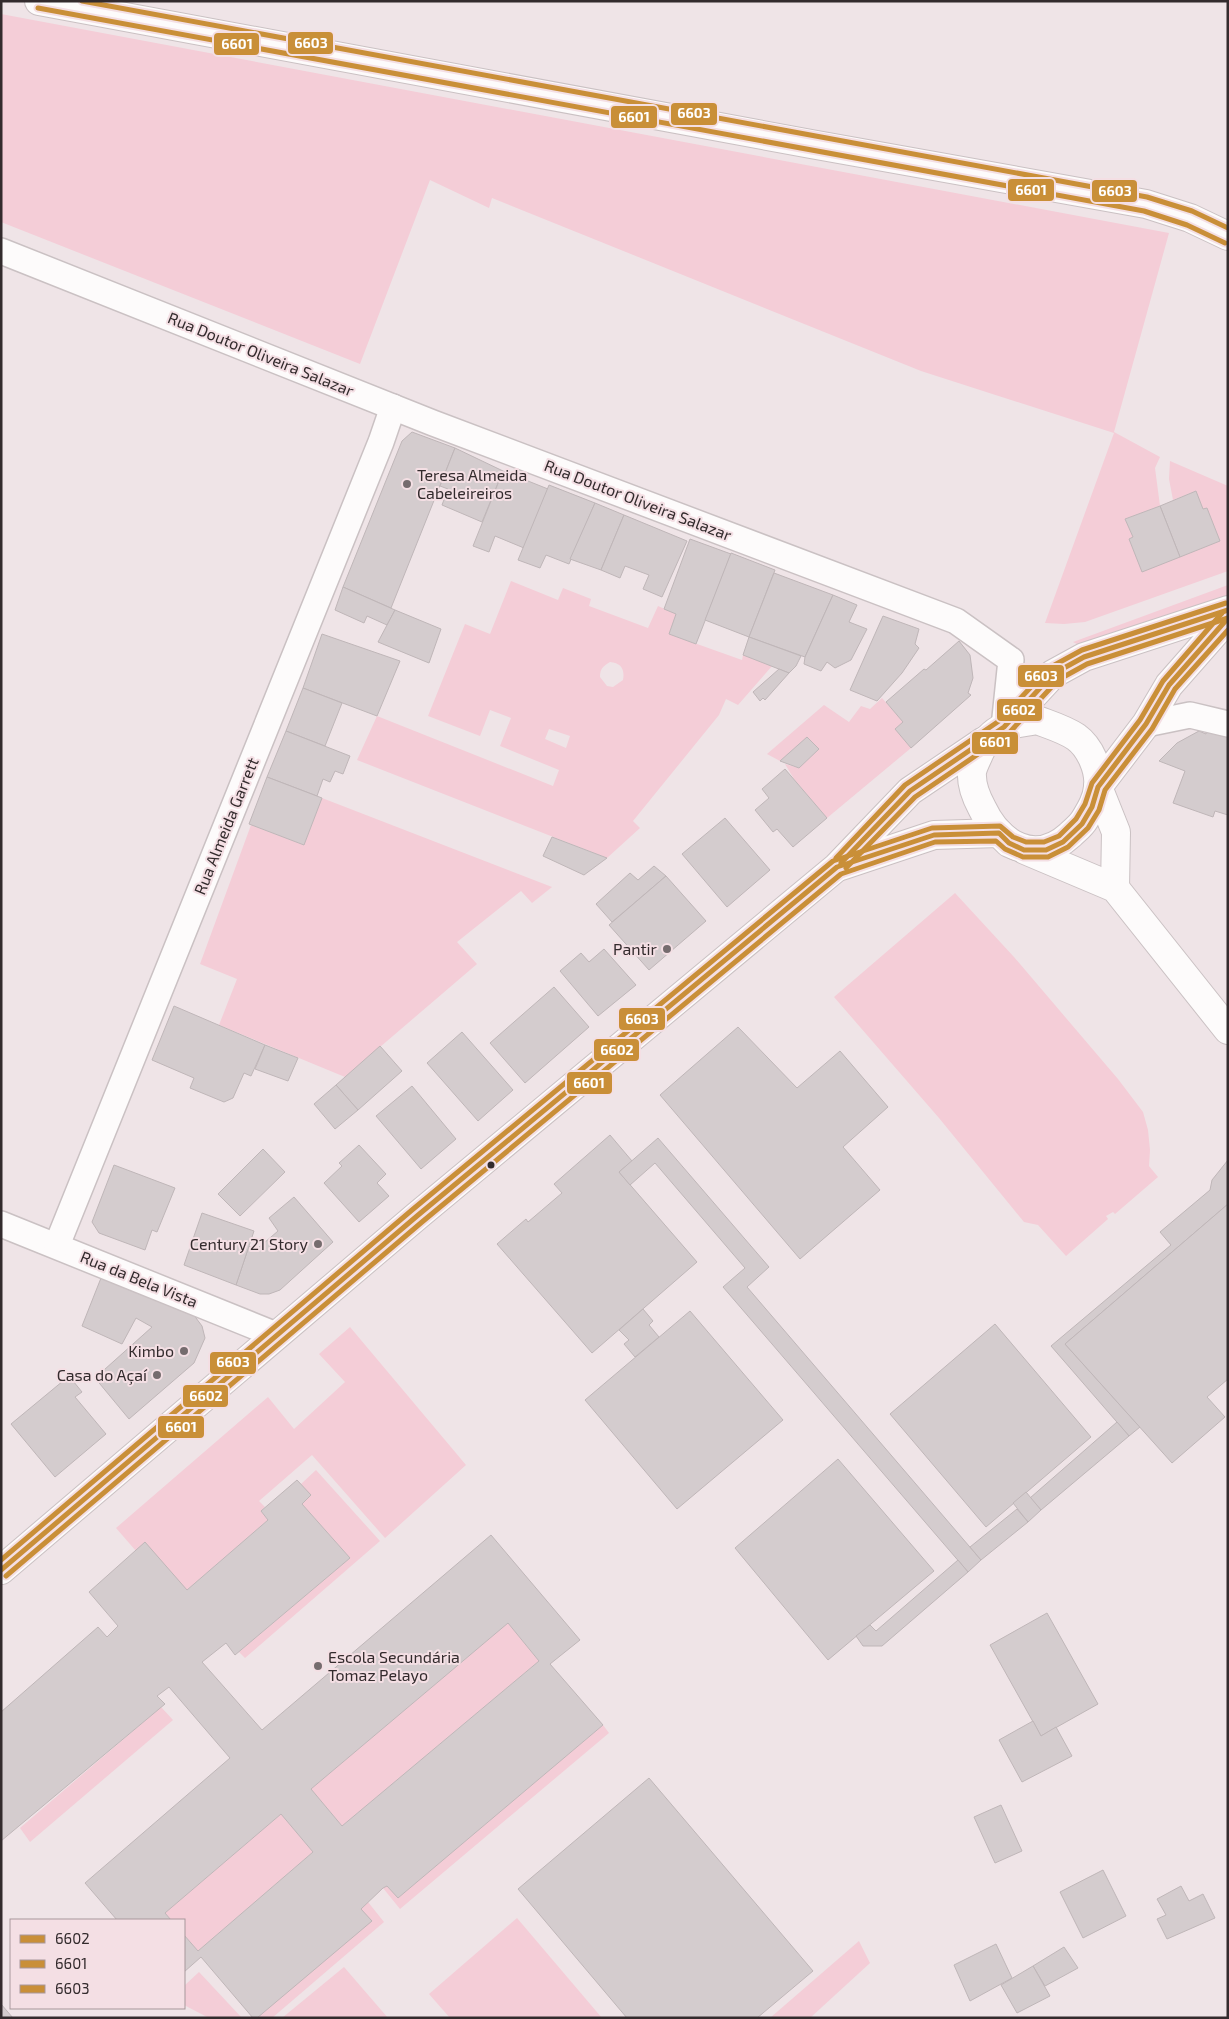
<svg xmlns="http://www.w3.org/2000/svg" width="1229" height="2019" viewBox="0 0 1229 2019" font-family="'Exo 2',sans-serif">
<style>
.green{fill:#f4cdd7;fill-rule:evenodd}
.building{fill:#d4ccce;stroke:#bfb6b8;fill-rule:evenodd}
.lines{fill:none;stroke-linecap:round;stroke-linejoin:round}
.minor-casing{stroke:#cac1c3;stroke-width:28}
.tertiary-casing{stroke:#cac1c3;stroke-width:30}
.secondary-casing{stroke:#cac1c3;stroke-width:30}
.minor{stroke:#fdfbfb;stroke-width:25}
.tertiary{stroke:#fdfbfb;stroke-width:28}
.secondary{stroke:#fdfbfb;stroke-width:28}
.bus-1-casing{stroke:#f4dfe4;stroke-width:9}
.bus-2-casing{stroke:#f4dfe4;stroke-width:9}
.bus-3-casing{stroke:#f4dfe4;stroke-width:9}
.bus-1{stroke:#c98f38;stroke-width:5}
.bus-2{stroke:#c98f38;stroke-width:5}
.bus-3{stroke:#c98f38;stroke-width:5}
.poi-dot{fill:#756c6e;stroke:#f4dfe4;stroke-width:2}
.bus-dot{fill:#332b2d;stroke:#f4dfe4;stroke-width:2}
.labels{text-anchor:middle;stroke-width:4;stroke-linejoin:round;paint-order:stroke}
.street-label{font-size:16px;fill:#332b2d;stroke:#f4dfe4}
.poi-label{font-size:16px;fill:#332b2d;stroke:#f4dfe4;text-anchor:end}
.line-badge{stroke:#f4dfe4;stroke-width:2}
.badge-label{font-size:14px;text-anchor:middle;font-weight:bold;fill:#fff}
</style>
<rect width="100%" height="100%" fill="#efe4e7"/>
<g class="green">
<path d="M1,14l1168,219 -55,199 46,25 -5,11 5,38 -35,13 8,18 -4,2 13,32 78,-30 -13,-33 -4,1 -7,-18 -23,9 -4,-21 1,-18 58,25v85l-143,51 -21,2 -19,-1 69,-190 -193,-62 -429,-173 -3,10 -59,-28 -70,184 -359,-142z"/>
<path d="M511,581l47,19 5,-12 28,11 -2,7 59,22 10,-22 18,8 -7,20 73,26 1,-5 29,11 -34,39 -12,-6 -7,16 -86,106 7,7 -33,30 -250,-98 20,-44 176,70 6,-16 -59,-24 11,-28 -21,-8 -10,26 -52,-20 37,-92 25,10zM610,662c11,1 15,7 13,18l-10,7 -6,-1 -7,-9c0,-8 3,-11 10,-15zM549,729l21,7 -4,12 -21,-9z"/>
<path d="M1228,585v12l-141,52 -14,-7z"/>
<path d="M882,698l21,24 -8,7 16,19 -84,70 -33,-39 -9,-15 14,4 20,-19 -12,-12 -27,24 -13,-7 57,-49 25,17 12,-16 9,3z"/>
<path d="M322,798l230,89 -20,16 -11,-12 -64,51 20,22 -132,113 -126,-52 18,-46 -37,-15 51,-139 53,20z"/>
<path d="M955,893l59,64 104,122 25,33 5,18 2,20 -1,16 9,11 -43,37 -2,-2 -7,4 2,3 -42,37 -28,-31 -14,-3 -85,-104 -105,-121z"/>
<path d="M350,1327l116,138 -81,73 -73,-83 -53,46 6,6 -4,4 7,9 -81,70 -51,-39 -20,-23 152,-131 26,32 51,-47 -26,-28z"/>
<path d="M316,1470l64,71 -135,117 -6,-6 111,-94 -48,-54 -1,-20z"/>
<path d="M508,1623l31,38 -197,165 -31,-37z"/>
<path d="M161,1707l12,13 -143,122 -10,-14z"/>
<path d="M603,1725l6,8 -209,176 -17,-21 4,-2 11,12z"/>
<path d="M281,1814l32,38 -115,99 -14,-16v-15h-13l-6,-7z"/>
<path d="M368,1902l16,20 -112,96h-15z"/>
<path d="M517,1918l85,100h-152l-21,-24z"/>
<path d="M859,1941l11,22 -60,55h-40z"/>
<path d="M344,1967l44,51h-106z"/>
<path d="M199,1972l43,46h-33l-25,-13v-19z"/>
</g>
<g class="building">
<path d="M412,432l43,16 -64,160 -48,-21 59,-146z"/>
<path d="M455,448l48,23 -21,51 -40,-17 6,-16 -8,-3z"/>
<path d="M503,471l45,18 -24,59 -29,-12 -6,16 -16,-6z"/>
<path d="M549,485l46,18 -26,61 -23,-9 -6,13 -22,-8z"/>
<path d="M1196,491l7,18 4,-1 13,33 -40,16 -20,-51z"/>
<path d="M595,503l29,12 -23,55 -31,-11z"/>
<path d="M1160,506l20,51 -38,15 -13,-33 4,-2 -8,-18z"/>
<path d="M624,515l63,26 -25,56 -19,-8 6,-14 -24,-9 -5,12 -19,-8z"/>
<path d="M690,539l41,15 -35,90 -27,-10 7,-20 -12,-5z"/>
<path d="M731,553l44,17 -26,67 -44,-17z"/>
<path d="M774,573l59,22 -28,62 -56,-20z"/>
<path d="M343,587l52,23 -8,15 -20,-9 -3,7 -29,-13z"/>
<path d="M833,595l24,10 -8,17 18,7 -16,31 -16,8 -8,-6 -6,9 -17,-7 1,-7z"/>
<path d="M395,610l46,19 -12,34 -51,-21z"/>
<path d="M883,616l36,13 -4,15 4,4 -17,25 -25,28 -27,-11z"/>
<path d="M322,634l78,27 -23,55 -74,-28z"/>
<path d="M749,637l52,19 -5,10 -7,7 -46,-18z"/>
<path d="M959,641l11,14 3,23 -5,15 3,2 -60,53 -16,-19 8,-7 -17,-20 38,-33 2,1z"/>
<path d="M779,669l10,4 -24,27 -2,-2 -3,3 -7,-9z"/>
<path d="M303,688l39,15 -17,43 -39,-15z"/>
<path d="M1208,728l20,8v79l-13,-4 -2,6 -40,-14 12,-32 -26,-10 18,-18 22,-12 7,3z"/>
<path d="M286,731l64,25 -7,18 -8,-3 -5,11 -7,-3 -6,17 -50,-19z"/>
<path d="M807,737l12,12 -20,19 -19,-7z"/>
<path d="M785,769l42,49 -34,29 -16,-18 -4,3 -18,-22 14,-12 -7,-9z"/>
<path d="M267,777l55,21 -18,47 -55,-21z"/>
<path d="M725,818l45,52 -43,37 -45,-53z"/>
<path d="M552,837l55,21 -23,17 -41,-19z"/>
<path d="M654,866l12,10 -54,46 -16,-18 34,-31 8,7z"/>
<path d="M666,876l40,45 -57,49 -40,-45z"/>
<path d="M604,949l32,36 -38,31 -38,-45 21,-18 8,9z"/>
<path d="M554,987l35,40 -64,56 -35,-40z"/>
<path d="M174,1006l91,39 -14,31 -7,-3 -11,25 -9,4 -34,-14 4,-10 -42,-18z"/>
<path d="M738,1027l59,61 43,-37 48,56 -45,40 37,43 -80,69 -140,-164z"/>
<path d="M462,1032l51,58 -35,31 -51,-58z"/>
<path d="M265,1045l33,13 -10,23 -33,-12z"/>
<path d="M380,1046l22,25 -44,39 -22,-25z"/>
<path d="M336,1085l22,25 -23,19 -21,-25z"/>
<path d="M412,1086l44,53 -35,30 -45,-53z"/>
<path d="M610,1135l22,26 -13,11 78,90 -105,91 -95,-109 29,-25 2,3 34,-29 -8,-9z"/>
<path d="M658,1138l111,129 -22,20 234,273 -13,12 -245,-285 22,-19 -90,-105 -25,22 -11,-13z"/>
<path d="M359,1145l27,29 -9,9 12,13 -30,26 -35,-39 18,-17 -3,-3z"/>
<path d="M263,1149l22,23 -45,44 -22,-22z"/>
<path d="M1228,1160v44l-163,140 75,83 -11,9 -78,-90 120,-101 -11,-13 50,-42 2,-10z"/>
<path d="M114,1165l61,23 -18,44 -5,-2 -7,20 -46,-17 -7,-11z"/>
<path d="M294,1197l39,45 -53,48 -11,4h-9l-24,-9 13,-39 8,3 21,-18 -9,-13z"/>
<path d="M1228,1204v175l-21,18 18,20 -53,46 -107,-119z"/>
<path d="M202,1213l52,18 -18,54 -52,-20z"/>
<path d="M101,1278l85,31 7,5 9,12 3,12 -11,25 -65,56 -34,-41 57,-51 -16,-9 -14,26 -40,-18z"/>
<path d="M643,1309l10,12 -4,4 10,12 -24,20 -11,-13 5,-4 -10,-10z"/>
<path d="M690,1311l93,109 -106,89 -92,-109z"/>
<path d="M995,1324l96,113 -105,90 -96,-113z"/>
<path d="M69,1376l13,16 -7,5 31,37 -51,43 -44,-53z"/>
<path d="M1117,1422l12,14 -88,74 -11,-12z"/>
<path d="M838,1459l96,112 -106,89 -93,-112z"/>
<path d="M297,1480l14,15 -9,9 48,54 -115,97 -9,-12 -24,19 60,68 229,-195 89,105 -30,24 53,61 -205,173 -11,-12 -4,2 -22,21 11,12 -115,97h-4l-52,-61 -17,15v-37l14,16 115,-99 -32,-38 -116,99 6,7h-54l-32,-37 145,-125 -61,-71 -12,9 8,8 -164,137v-129l97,-85 9,10 11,-11 -29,-34 56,-50 42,48 81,-70 -7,-9zM508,1623l31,38 -197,165 -31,-37z"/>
<path d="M1026,1492l15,18 -13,12 -15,-19z"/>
<path d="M1017,1509l11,13 -47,38 -11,-13z"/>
<path d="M958,1560l10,12 -86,74h-19l-7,-10 14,-11 6,6z"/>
<path d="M1047,1613l51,91 -57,32 -51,-91z"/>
<path d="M1033,1721l8,15 15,-9 16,29 -50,26 -23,-42z"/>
<path d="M649,1778l164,193 -56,47h-130l-109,-129z"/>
<path d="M1001,1805l21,46 -27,12 -21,-46z"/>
<path d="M1103,1870l23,46 -43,22 -23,-46z"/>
<path d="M1181,1886l8,15 14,-7 12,24 -48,21 -10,-20 9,-4 -9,-16z"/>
<path d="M996,1944l16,34 -42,23 -16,-36z"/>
<path d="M1064,1947l14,21 -33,18 -12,-20z"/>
<path d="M1033,1966l17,30 -33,17 -16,-28z"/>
<path d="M1,2004l12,14h-12z"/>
</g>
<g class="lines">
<g class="minor-casing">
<g id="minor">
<path d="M1,251l432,172 523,198 55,39 -7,67"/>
<path d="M1146,724l44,-9 38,9"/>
<path d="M1,1224l275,111"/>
<path d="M57,1245l324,-803 12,-35"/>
</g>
</g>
<g class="tertiary-casing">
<g id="tertiary">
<path d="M39,1l772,143 335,60 44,14 38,18"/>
<path d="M841,866l93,-31 65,-2 10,10 7,3"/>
<path d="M1,1570l416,-354 420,-349 73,-76 74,-50"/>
</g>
</g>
<g class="secondary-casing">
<g id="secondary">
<path d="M1037,720c13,5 27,9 39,17 14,10 24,33 22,50 -1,12 -7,22 -13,32 -4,7 -10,11 -15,16 -35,32 -71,9 -88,-27 -6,-11 -11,-23 -10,-36 1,-6 5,-13 7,-18 5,-12 12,-21 25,-27 9,-4 23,-5 33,-7z"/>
<path d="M1004,727l49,-53 31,-17 144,-47"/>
<path d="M1098,787l48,-63 23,-39 59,-67"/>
<path d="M1098,787l18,45 -1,56"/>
<path d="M1025,850l90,38 113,142"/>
</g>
</g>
<use href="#minor" class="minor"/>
<use href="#tertiary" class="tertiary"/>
<use href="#secondary" class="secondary"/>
<g class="bus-1-casing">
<g id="bus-1">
<path d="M841,863l69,-72 94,-64 49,-53 31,-17 144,-47"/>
<path d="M1,1570l416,-354 420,-349 97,-32 65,-2 10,10 15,7h22l17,-8 19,-18 10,-17 6,-20 48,-63 23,-39 59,-67"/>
</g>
</g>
<g class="bus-2-casing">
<g id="bus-2">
<path d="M38,8l1106,203 43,14 38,18"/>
<path d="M846,868l69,-71 94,-64 49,-53 29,-16 141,-46"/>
<path d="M6,1576l416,-354 419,-348 94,-32 61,-1 9,8 18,8h25l20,-10 20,-19 11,-18 6,-20 47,-61 23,-40 53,-59"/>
</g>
</g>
<g class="bus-3-casing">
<g id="bus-3">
<path d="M82,1l1065,196 45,14 36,17"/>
<path d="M836,858l69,-73 94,-64 50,-53 33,-18 144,-47"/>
<path d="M1,1560l411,-350 421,-349 99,-33 68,-2 13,11 13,5h18l15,-6 17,-17 9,-15 7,-21 48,-63 23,-39 59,-68"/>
</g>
</g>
<use href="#bus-1" class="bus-1"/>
<use href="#bus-2" class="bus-2"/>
<use href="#bus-3" class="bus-3"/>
</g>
<g class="poi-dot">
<circle cx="407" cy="484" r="5"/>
<circle cx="667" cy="949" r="5"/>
<circle cx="318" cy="1244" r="5"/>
<circle cx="184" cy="1351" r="5"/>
<circle cx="157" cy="1375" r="5"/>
<circle cx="318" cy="1666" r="5"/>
</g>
<circle class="bus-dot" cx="491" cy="1165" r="4.5"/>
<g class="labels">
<g class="street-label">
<text transform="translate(261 354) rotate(22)" y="6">Rua Doutor Oliveira Salazar</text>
<text transform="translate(638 500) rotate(21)" y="6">Rua Doutor Oliveira Salazar</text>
<text transform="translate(226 826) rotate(-68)" y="6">Rua Almeida Garrett</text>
<text transform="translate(139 1279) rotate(22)" y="6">Rua da Bela Vista</text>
</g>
<g class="poi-label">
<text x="417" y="481" text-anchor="start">Teresa Almeida<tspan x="417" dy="18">Cabeleireiros</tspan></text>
<text x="657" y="955">Pantir</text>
<text x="308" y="1250">Century 21 Story</text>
<text x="174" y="1357">Kimbo</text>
<text x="147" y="1381">Casa do Açaí</text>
<text x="328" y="1663" text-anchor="start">Escola Secundária<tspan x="328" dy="18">Tomaz Pelayo</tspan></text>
</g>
</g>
<g class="line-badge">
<rect x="287" y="31" width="47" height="24" rx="5" fill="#c98f38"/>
<rect x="213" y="32" width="47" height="24" rx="5" fill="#c98f38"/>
<rect x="670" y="102" width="48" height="24" rx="5" fill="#c98f38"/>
<rect x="610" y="105" width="48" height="24" rx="5" fill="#c98f38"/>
<rect x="1007" y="178" width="48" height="24" rx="5" fill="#c98f38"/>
<rect x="1091" y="179" width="47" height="24" rx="5" fill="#c98f38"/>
<rect x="1017" y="664" width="48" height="24" rx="5" fill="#c98f38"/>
<rect x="996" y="698" width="47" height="24" rx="5" fill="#c98f38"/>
<rect x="971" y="731" width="48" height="24" rx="5" fill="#c98f38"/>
<rect x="618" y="1007" width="48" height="24" rx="5" fill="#c98f38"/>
<rect x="593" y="1038" width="47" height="24" rx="5" fill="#c98f38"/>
<rect x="566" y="1071" width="47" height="24" rx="5" fill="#c98f38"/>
<rect x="209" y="1351" width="48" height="24" rx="5" fill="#c98f38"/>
<rect x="182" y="1384" width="47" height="24" rx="5" fill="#c98f38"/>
<rect x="157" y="1415" width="48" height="24" rx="5" fill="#c98f38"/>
</g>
<g class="badge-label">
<text x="311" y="48">6603</text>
<text x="237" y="49">6601</text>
<text x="694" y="118">6603</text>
<text x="634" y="122">6601</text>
<text x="1031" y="195">6601</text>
<text x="1115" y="196">6603</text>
<text x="1041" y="681">6603</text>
<text x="1019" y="715">6602</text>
<text x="995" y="747">6601</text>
<text x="642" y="1024">6603</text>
<text x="617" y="1055">6602</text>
<text x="589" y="1088">6601</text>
<text x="233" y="1367">6603</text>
<text x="206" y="1401">6602</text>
<text x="181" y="1432">6601</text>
</g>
<rect width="1229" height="2019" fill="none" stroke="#332b2d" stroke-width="5"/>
<rect x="10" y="1919" width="175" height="90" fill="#f4dfe4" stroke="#a7979b"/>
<rect x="20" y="1935" width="25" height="8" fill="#c98f38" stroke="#a7979b"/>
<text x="55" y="1944" font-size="15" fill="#332b2d">6602</text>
<rect x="20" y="1960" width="25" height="8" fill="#c98f38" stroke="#a7979b"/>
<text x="55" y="1969" font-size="15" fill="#332b2d">6601</text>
<rect x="20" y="1985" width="25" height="8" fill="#c98f38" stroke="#a7979b"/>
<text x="55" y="1994" font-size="15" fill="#332b2d">6603</text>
</svg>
